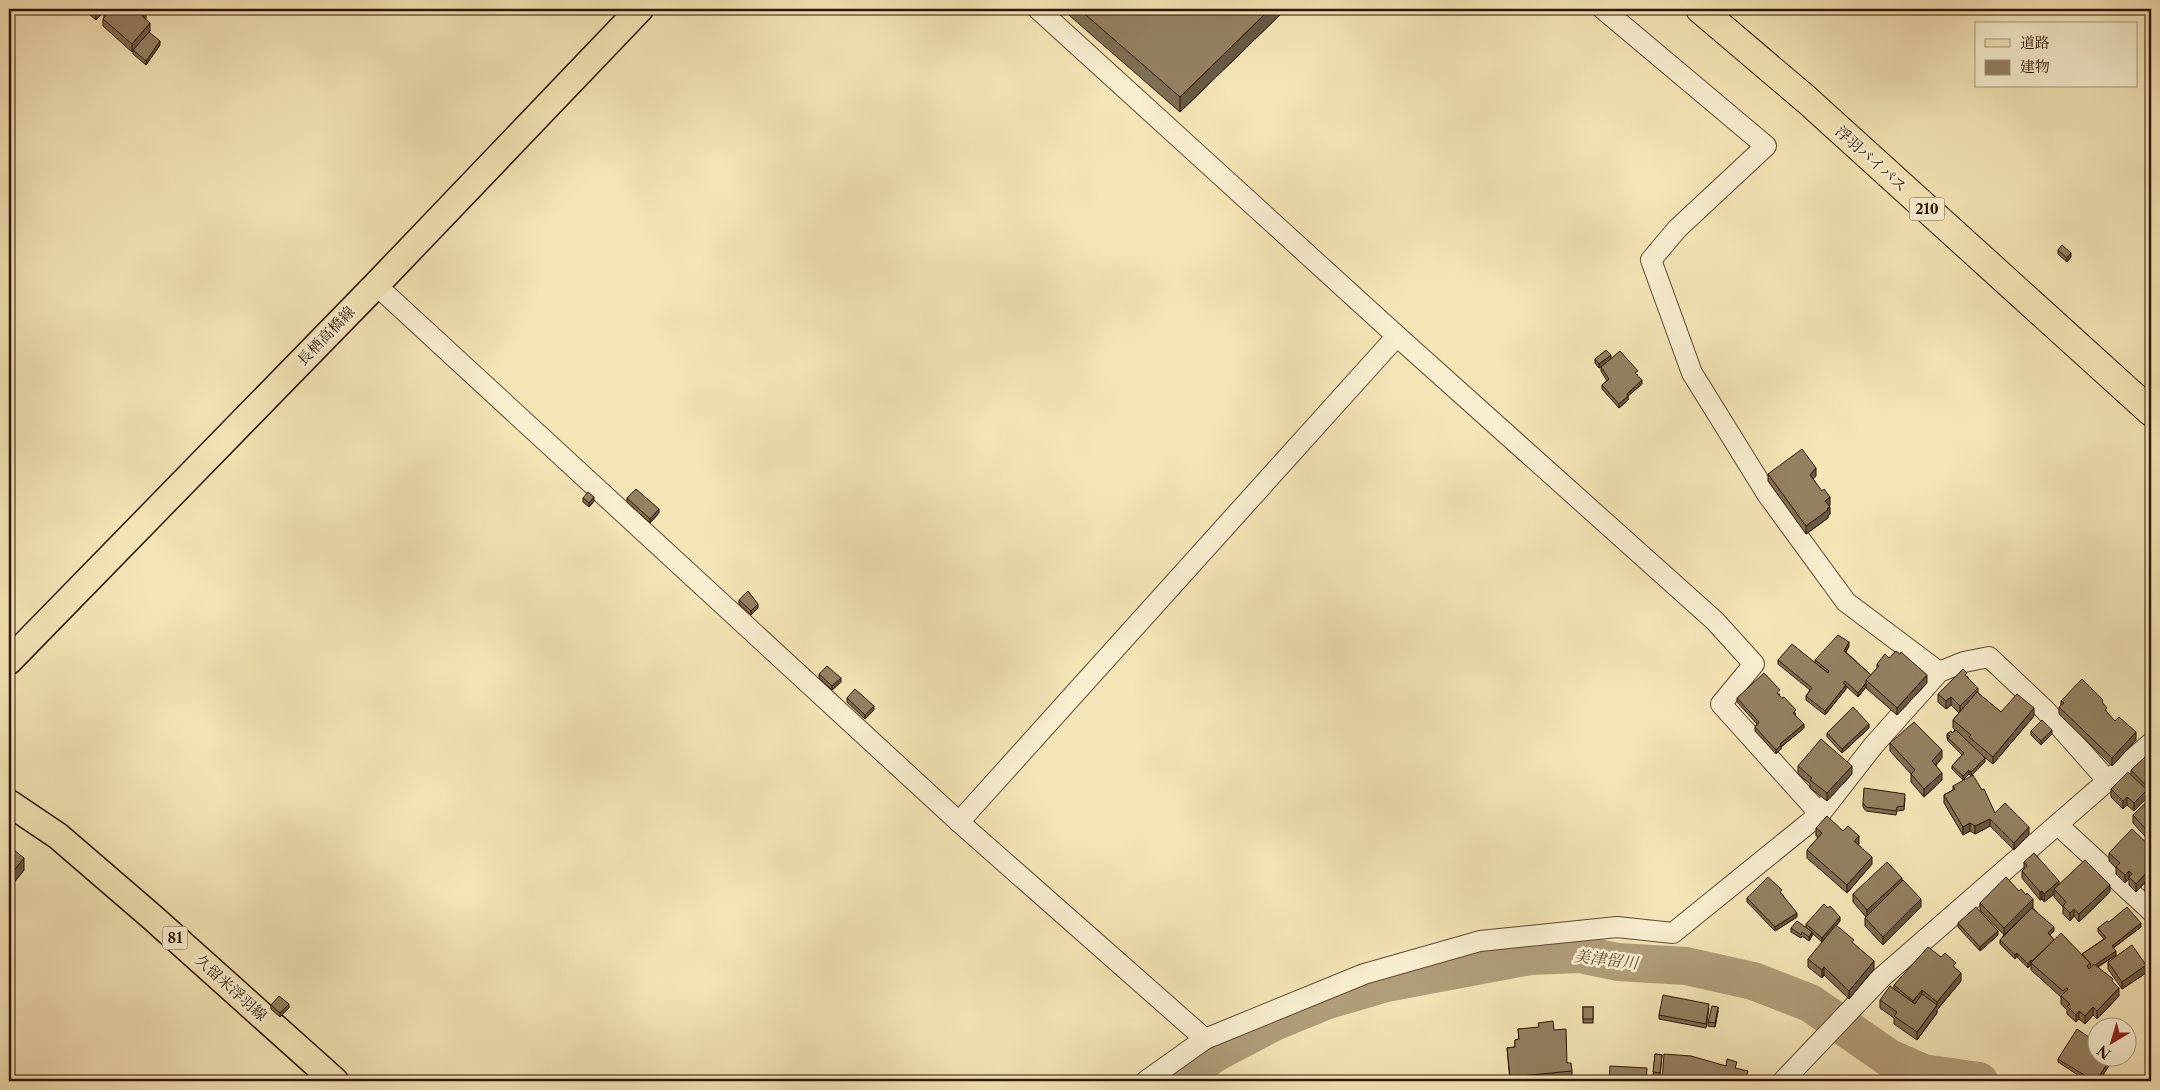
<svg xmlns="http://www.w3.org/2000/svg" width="2160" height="1090" viewBox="0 0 2160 1090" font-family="'Libre Caslon Text','Noto Serif JP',serif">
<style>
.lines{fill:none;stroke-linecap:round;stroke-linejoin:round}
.river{stroke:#b09e7a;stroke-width:38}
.minor-casing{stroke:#5e4833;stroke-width:22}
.major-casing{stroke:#2c1407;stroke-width:29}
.highway-casing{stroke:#2c1407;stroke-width:30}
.minor{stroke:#f8eed0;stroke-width:20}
.major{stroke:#f4e5b6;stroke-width:26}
.highway{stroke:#f4e5b6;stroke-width:28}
.wall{fill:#7f6f54;stroke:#2c1407}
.shaded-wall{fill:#685a45;stroke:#2c1407}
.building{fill:#948162;stroke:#2c1407}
.labels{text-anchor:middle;stroke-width:5;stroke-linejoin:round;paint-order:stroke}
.shield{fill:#f8eed0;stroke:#695543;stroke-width:1}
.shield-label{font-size:14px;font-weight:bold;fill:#2c1407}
.street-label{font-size:15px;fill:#2c1407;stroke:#f8eed0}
.water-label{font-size:16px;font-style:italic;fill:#614b35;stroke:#f8eed0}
</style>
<rect width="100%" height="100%" fill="#f4e5b6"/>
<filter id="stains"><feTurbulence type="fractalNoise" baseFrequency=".004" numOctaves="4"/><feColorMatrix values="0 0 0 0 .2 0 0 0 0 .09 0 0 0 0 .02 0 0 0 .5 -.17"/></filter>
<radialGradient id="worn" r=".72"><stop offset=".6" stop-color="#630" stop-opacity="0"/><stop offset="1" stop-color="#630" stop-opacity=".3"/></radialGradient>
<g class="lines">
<path class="river" d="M1173,1081l44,-29 57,-30 54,-22 58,-17 144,-27 49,-2 39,8 68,4 67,15 57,22 79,55 34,15 56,8"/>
<g class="minor-casing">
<g id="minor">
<path d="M1038,9l359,327 318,285 39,43 -33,40 99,110"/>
<path d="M1603,9l163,137 -89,83 -26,31 41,113 75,121 79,108 93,70"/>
<path d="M376,285l583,537 246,217"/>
<path d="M959,822l438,-486"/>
<path d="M2058,825l93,86"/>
<path d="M1146,1081l59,-42 159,-65 116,-33 137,-14 56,6 147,-119 53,-68 66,-74 25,-10 25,-5 56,53 62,70"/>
<path d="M1783,1081l99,-104 269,-234"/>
</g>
</g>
<g class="major-casing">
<g id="major">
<path d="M9,661l367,-376 264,-276"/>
<path d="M9,803l49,33 94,81 183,164"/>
</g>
</g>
<g class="highway-casing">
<path id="highway" d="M1700,9l107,91 344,312"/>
</g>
<use href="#minor" class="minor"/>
<use href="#major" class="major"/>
<use href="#highway" class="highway"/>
</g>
<g class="wall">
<path d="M83,9h23l-10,11z"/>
<path d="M1062,9h224l-106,103z"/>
<path d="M104,12l42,8 4,11 -1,1 11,13 -14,20 -13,-11v-4l-1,2 -29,-26v-7l1,-2z"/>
<path d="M2058,250l13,7 -4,5 -9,-8z"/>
<path d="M1595,359h16l-12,9 -4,-5z"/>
<path d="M1601,367l37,8h-1l5,9 -14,12v4l-9,8 -17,-19v-4l5,-4 -6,-10z"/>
<path d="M1768,474l48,2 -3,3 17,26 -1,1 1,8 -2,2v2l-22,16 -38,-53z"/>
<path d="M583,498l11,3 -5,6 -6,-5z"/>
<path d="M627,498l32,15 -9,10 -23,-21z"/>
<path d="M739,600l19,8 -7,7 -12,-11z"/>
<path d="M1849,646l-3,6 25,23 6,-6v-5l12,-6 38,25 -30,32 -31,-27v-1l-8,10 -12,-11v3l-21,26 -19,-15v-4l4,-6 -32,-26v-4l37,3v-3z"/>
<path d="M819,674l22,8 -9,8 -13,-12z"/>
<path d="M1967,676l11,17 23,19 33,4 -41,48 -14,-11 6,9 -14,14 -2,-2 -6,6 -11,-11v-3l10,-11 -14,-14 -1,-3v-4l5,-1 3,-3 -2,-2v-8l6,-7 -8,-8 -5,4 -8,-7v-8z"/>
<path d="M1780,694l-1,1 17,19 -1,1 9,13 -23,19v2l-5,5 -21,-23v-4l2,-3 -20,-22v-4z"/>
<path d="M847,698l27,12 -9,9 -18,-17z"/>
<path d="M2061,701l42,3 4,9 8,8 21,19 -24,26 -53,-52v-7l2,-2z"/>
<path d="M1869,728l-27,25 -15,-16v-4z"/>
<path d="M2031,731l21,3 -11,11 -10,-10z"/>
<path d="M1890,743l52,15 -6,7 6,15 -18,17 -13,-15v-8l-21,-23z"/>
<path d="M2151,764v33l-1,1 -3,-3v3l-13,13 -7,-6 -4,4 -12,-12v-8l20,-15v-4z"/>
<path d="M1798,766l54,8 -25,27 -17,-13v-4l-12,-10z"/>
<path d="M1953,786l42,27 34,22 -15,15 -24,-24 -15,8 -5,-3 -7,4 -19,-32v-8l9,-5z"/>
<path d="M1905,798l-1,12 -7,1 -1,4 -30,-4 -3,-4v-4z"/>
<path d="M2151,798v45l-18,-20v-8z"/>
<path d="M1816,828l27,3 16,13h-1l14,20 -25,29 -40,-35v-8l11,-12 -2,-2z"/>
<path d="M9,846l15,24 -12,15 -3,-2z"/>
<path d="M2151,847v49l-6,-5v-8l6,-7 -15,16 -7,-7v-6l-4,4 -9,-9v-6l-7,-7v-8z"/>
<path d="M2024,862l35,22 51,8 -31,30 -5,-6 -4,5 -7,-7v-7l-9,-10v-3l-10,8 -2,-3 -2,1 -18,-22v-7l2,-2z"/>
<path d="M1902,881l19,26 -38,38 -18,-19v-8l1,-1 -13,-15v-8z"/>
<path d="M2019,891l14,16v1l21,23 -4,4 4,5 28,15v-1l22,-15 -6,-7v-4l11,-6 32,5 -28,21 3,7 -18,12 15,15 6,14 -22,23 -4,-4 -8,9 -6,-5 -3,3 -9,-8v-4l-6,-6v-7l-30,-27v-6l-3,4 -11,-11 -2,2 -15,-15v-4l4,-5 -24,-25v-7z"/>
<path d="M1782,894l15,23 -22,14 -28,-29v-4z"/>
<path d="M1840,921l-18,21 -10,-9v3l-3,5 -7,-5 -1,2 -10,-6v-4h15v-4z"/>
<path d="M1958,923l40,12 -18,16 -22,-24z"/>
<path d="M1854,944l20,25 -25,30 -25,-24 -2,3 -14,-11v-8z"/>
<path d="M1941,957l15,12 5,12 -24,29v3l-20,27 -23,-16v-6l-14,-10v-8l14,-11v-4z"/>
<path d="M2108,962l38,11 -24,16 -14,-20z"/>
<path d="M271,1005l18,3 -9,9 -9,-8z"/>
<rect x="1583" y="1007" width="10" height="16"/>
<path d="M1709,1008l-3,20 -47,-9v-4z"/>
<path d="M1718,1011l-3,16 -7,-1v-4z"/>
<path d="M1518,1029l36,1 13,33 5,8v8l-22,2h-40l-3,-33 8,-1v-7l4,-1z"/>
<path d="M2089,1037l9,21h16l-15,23h-12l-29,-19v-3z"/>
<path d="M1655,1054l7,1 -2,22 -7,-1z"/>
</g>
<g class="shaded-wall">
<path d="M99,9h7l-10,11v-8z"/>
<path d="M1270,9h16l-106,103v-15z"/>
<path d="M146,12v7l-4,-3z"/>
<path d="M150,23v8l-18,21v-8z"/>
<path d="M160,41v4l-14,20v-4z"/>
<path d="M2071,253v4l-4,5v-4z"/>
<path d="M1611,355v4l-12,9v-4z"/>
<path d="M1642,380v4l-14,12v4l-9,8v-4l8,-10z"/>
<path d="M1816,468v8l-6,7v-8z"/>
<path d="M594,497v4l-5,6v-4z"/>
<path d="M1830,497v8l-5,3v-7z"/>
<path d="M1830,507v7l-2,2v2l-22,16v-8z"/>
<path d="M659,509v4l-9,10v-4z"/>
<path d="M758,604v4l-7,7v-4z"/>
<path d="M1849,642v4l-5,9v-4z"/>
<path d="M1927,675v8l-30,32v-7z"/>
<path d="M841,678v4l-9,8v-4z"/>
<path d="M1866,683v4l-8,10v-4z"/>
<path d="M1846,685v4l-21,26v-4z"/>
<path d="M1978,688v8l-18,18v-8z"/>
<path d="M1951,697v8l-5,4v-8z"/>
<path d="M874,706v4l-9,9v-4z"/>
<path d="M2034,708v8l-41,48v-7z"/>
<path d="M1804,724v4l-23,19v2l-5,5v-4l4,-6z"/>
<path d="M1869,724v4l-27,25v-4z"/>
<path d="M2052,730v4l-11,11v-4z"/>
<path d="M2136,732v8l-24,26v-8z"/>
<path d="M1942,750v8l-10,11v-8z"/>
<path d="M1985,758v4l-14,14v-4z"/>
<path d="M1852,766v8l-25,27v-8z"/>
<path d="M1969,770v4l-6,6v-4z"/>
<path d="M1942,773v7l-18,17v-8z"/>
<path d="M2151,789v8l-1,1v-8z"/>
<path d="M2147,790v8l-13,13v-8z"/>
<path d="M2127,797v8l-4,4v-8z"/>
<path d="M1990,819v7l-15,8v-8z"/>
<path d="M1970,823v8l-7,4v-8z"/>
<path d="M2029,827v8l-15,15v-7z"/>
<path d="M1859,836v8l-5,5v-8z"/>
<path d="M1872,857v7l-25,29v-8z"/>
<path d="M24,858v12l-12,15v-12z"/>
<path d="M2151,868v8l-15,16v-8z"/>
<path d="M2129,871v8l-4,4v-8z"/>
<path d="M1902,878v8l-35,32v-8z"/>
<path d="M2059,881v8h-5v5l-10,8v-8z"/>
<path d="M2110,885v7l-31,30v-8z"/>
<path d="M2042,891v8l-2,1v-8z"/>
<path d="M1921,899v8l-38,38v-8z"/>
<path d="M2033,899v8l-29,28v-7z"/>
<path d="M2074,909v7l-4,5v-8z"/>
<path d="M1797,913v4l-22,14v-4z"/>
<path d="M1840,917v4l-18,21v-4z"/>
<path d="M2141,923v4l-29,22v-3z"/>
<path d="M2054,927v4l-6,6v-4z"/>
<path d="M1998,931v4l-18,16v-4z"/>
<path d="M1812,932v4l-3,5v-4z"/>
<path d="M2116,951v4l-25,16v-4z"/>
<path d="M2017,953v4l-2,2v-4z"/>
<path d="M2031,960v4l-3,4v-4z"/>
<path d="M1874,961v8l-25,30v-8z"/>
<path d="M2146,965v8l-24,16v-7z"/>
<path d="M1824,967v8l-2,3v-8z"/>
<path d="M1961,973v8l-24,29v3l-20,27v-8l20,-27v-3z"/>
<path d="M2119,988v8l-22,23v-8z"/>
<path d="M1922,990v8l-9,11v-8z"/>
<path d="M289,1004v4l-9,9v-4z"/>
<path d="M1718,1007v4l-3,16v-4z"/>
<path d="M2093,1007v8l-8,9v-8z"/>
<path d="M2079,1011v8l-3,3v-7z"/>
<path d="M2111,1058h3l-15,23h-3z"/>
</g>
<g class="building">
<path d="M92,9h7l-3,3z"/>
<path d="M107,9h36l3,3 -4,4 8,7 -18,21 -29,-25 4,-5 -3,-2z"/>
<path d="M1079,9h191l-90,88z"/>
<path d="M149,32l11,9 -14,20 -13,-11z"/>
<path d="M2062,245l9,8 -4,5 -9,-8z"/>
<path d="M1606,350l5,5 -12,9 -4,-5z"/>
<path d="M1620,351l18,20 -3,2 7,7 -15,14 1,2 -9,8 -17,-19 7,-6 -8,-12z"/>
<path d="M1802,449l14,19 -6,7 12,16 2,-2 6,8 -5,4 5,6 -3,2 1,1 -22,16 -38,-52z"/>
<path d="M636,489l23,20 -9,10 -23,-21z"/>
<path d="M588,492l6,5 -5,6 -6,-5z"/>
<path d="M748,591l10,13 -7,7 -12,-11z"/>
<path d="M1838,635l11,7 -5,9 27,24 -5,5v3l-8,10 -13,-12 -2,2 3,2 -21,26 -19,-15 6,-8 -34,-28 14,-16 36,29 1,-2 -14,-11z"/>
<path d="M1896,651l4,3 1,-2 26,23 -30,33 -31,-28 13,-14 -2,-2 8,-10 4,4z"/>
<path d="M827,666l14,12 -9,8 -13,-12z"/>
<path d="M1963,669l4,4 -2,2 13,13 -18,18 -9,-9 -5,4 -8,-7z"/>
<path d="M1764,673l16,17 -3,3 5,5 2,-1 12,13 -3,3 11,11 -24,20 1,1 -5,5 -21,-23 4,-5 -22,-24z"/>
<path d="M2082,679l21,21 -1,2 5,6 -2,2 10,11 4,-4 17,15 -24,26 -53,-51 5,-4 -3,-2z"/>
<path d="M855,689l19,17 -9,9 -18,-17z"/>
<path d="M1977,692l24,20 16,-18 17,14 -41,49 -24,-20 2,-2 -18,-15z"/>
<path d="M1853,707l16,17 -27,25 -15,-16z"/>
<path d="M2042,720l10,10 -11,11 -10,-10z"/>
<path d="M1914,722l28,28 -10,11 10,12 -18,16 -13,-15 4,-4 -25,-27z"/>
<path d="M1956,730l29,28 -14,14 -2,-2 -6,6 -11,-10 12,-13 -16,-15 2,-2 -3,-2 4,-3 1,2z"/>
<path d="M1821,739l31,27 -25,27 -17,-13 2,-2 -14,-12z"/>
<path d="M2145,757l6,7v25l-1,1 -19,-20z"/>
<path d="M2128,772l19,18 -13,13 -7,-6 -4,4 -12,-12z"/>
<path d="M1973,775l9,15 2,-1 11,24 10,-10 24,24 -15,16 -24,-24 -15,7 -5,-3 -7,4 -19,-32 11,-6 -2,-3z"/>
<path d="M1864,788l41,6 -1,12 -7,1 -1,4 -30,-4 -3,-4z"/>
<path d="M2151,798v37l-18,-20z"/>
<path d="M1827,816l16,15 5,-5 11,10 -5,5 18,16 -25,28 -40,-35 15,-17 -6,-5z"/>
<path d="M2132,829l19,18v21l-15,16 -7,-7 3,-3 -3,-3 -4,4 -9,-8 4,-4 -11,-10z"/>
<path d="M9,846l15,12 -12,15 -3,-2v1z"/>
<path d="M2034,853l25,28 -15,13 -2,-3 -2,1 -18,-21 5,-5 -3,-4z"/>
<path d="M2085,860l25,25 -31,29 -5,-5 -4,4 -7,-7 3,-4 -12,-13z"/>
<path d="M1887,862l15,16 -35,32 -14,-16z"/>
<path d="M2151,876v13l-6,-6z"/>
<path d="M1768,877l14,13 -2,2 17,21 -22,14 -28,-29z"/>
<path d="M2006,877l13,14 2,-2 5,6 1,-2 6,6 -29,29 -24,-25z"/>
<path d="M1903,880l18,19 -38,38 -18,-19z"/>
<path d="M1824,904l4,4 2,-2 10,11 -18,21 -16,-14z"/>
<path d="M1976,907l22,24 -18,16 -22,-24z"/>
<path d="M2127,907l14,16 -29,23 4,5 -21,14 -1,-1 -3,3 -1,-4 -8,-9 24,-16 -8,-10 9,-7 2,1z"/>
<path d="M2032,908l22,19 -6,6 6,7 -22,21 -1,-1 -3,4 -11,-11 -2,2 -15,-15z"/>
<path d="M1797,921l15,11 -3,5 -7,-5 -1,3 -10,-7z"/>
<path d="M1836,925l18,15 -2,2 22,19 -25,30 -25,-24 -2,3 -14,-11z"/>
<path d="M2061,933l29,30 -3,3 2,3 5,-5 19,15 -1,2 7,7 -22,23 -4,-4 -8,9 -6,-5 -3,4 -9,-9 3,-2 -9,-8 7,-7 -2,-1 -3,3 -32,-28z"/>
<path d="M2132,945l14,20 -24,17 -14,-20z"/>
<path d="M1928,947l13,10 4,-4 11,10 -3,3 8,7 -24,29 -15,-12 -9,11 -19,-16z"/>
<path d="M1890,986l25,18 7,-10 15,11 -20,27 -23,-16 3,-4 -17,-12z"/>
<path d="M1663,995l46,9 -3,20 -47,-9z"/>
<path d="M279,996l10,8 -9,9 -9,-8z"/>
<path d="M1712,1006l6,1 -3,16 -7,-1z"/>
<rect x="1583" y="1007" width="10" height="12"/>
<path d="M1553,1021l1,9 12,-1 1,34h4l1,8 -62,6 -3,-29 8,-1v-7l4,-1 -1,-10 21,-2 -1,-4z"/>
<path d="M2077,1029l12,8 2,-3 7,4v20h13l-15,23h-2l-36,-22z"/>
<path d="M1655,1054l7,1 -2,18 -7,-1z"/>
<path d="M1664,1054l27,2 35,10 1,-7 10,3 -2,6 13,3 -3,10h-83z"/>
<path d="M1610,1066l37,2 -1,13h-37z"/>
</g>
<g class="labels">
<g class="shield">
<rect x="1909.5" y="197.5" width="35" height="23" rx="4"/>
<rect x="162.5" y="926.5" width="25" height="23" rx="4"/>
</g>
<g class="shield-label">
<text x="1927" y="214">210</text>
<text x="175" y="943">81</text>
</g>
<g class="street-label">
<text transform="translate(1871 159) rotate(42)" y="5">浮羽バイパス</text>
<text transform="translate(326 336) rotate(-46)" y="5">長栖高橋線</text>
<text transform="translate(231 988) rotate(42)" y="5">久留米浮羽線</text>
</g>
<g class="water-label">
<text transform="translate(1606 959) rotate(7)" y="6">美津留川</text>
</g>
</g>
<rect width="2160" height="1090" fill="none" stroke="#f4e5b6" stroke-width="30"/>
<rect x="10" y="10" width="2140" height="1070" fill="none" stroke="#2c1407" stroke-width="2.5"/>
<rect x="15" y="15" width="2130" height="1060" fill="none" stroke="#2c1407"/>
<rect x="1975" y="22" width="162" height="65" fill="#f8eed0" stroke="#a69780"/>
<rect x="1985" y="39" width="25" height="8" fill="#f4e5b6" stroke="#a69780"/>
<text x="2020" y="48" font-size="15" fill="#2c1407">道路</text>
<rect x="1985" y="60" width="25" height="15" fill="#948162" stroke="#a69780"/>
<text x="2020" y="72" font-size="15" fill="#2c1407">建物</text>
<g transform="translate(2112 1042) rotate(218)"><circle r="24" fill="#f8eed0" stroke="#a69780"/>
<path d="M0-4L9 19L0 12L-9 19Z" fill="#8f2418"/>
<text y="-8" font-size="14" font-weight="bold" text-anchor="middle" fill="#2c1407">N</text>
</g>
<rect width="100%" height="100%" filter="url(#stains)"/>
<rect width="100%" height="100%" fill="url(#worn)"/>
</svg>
